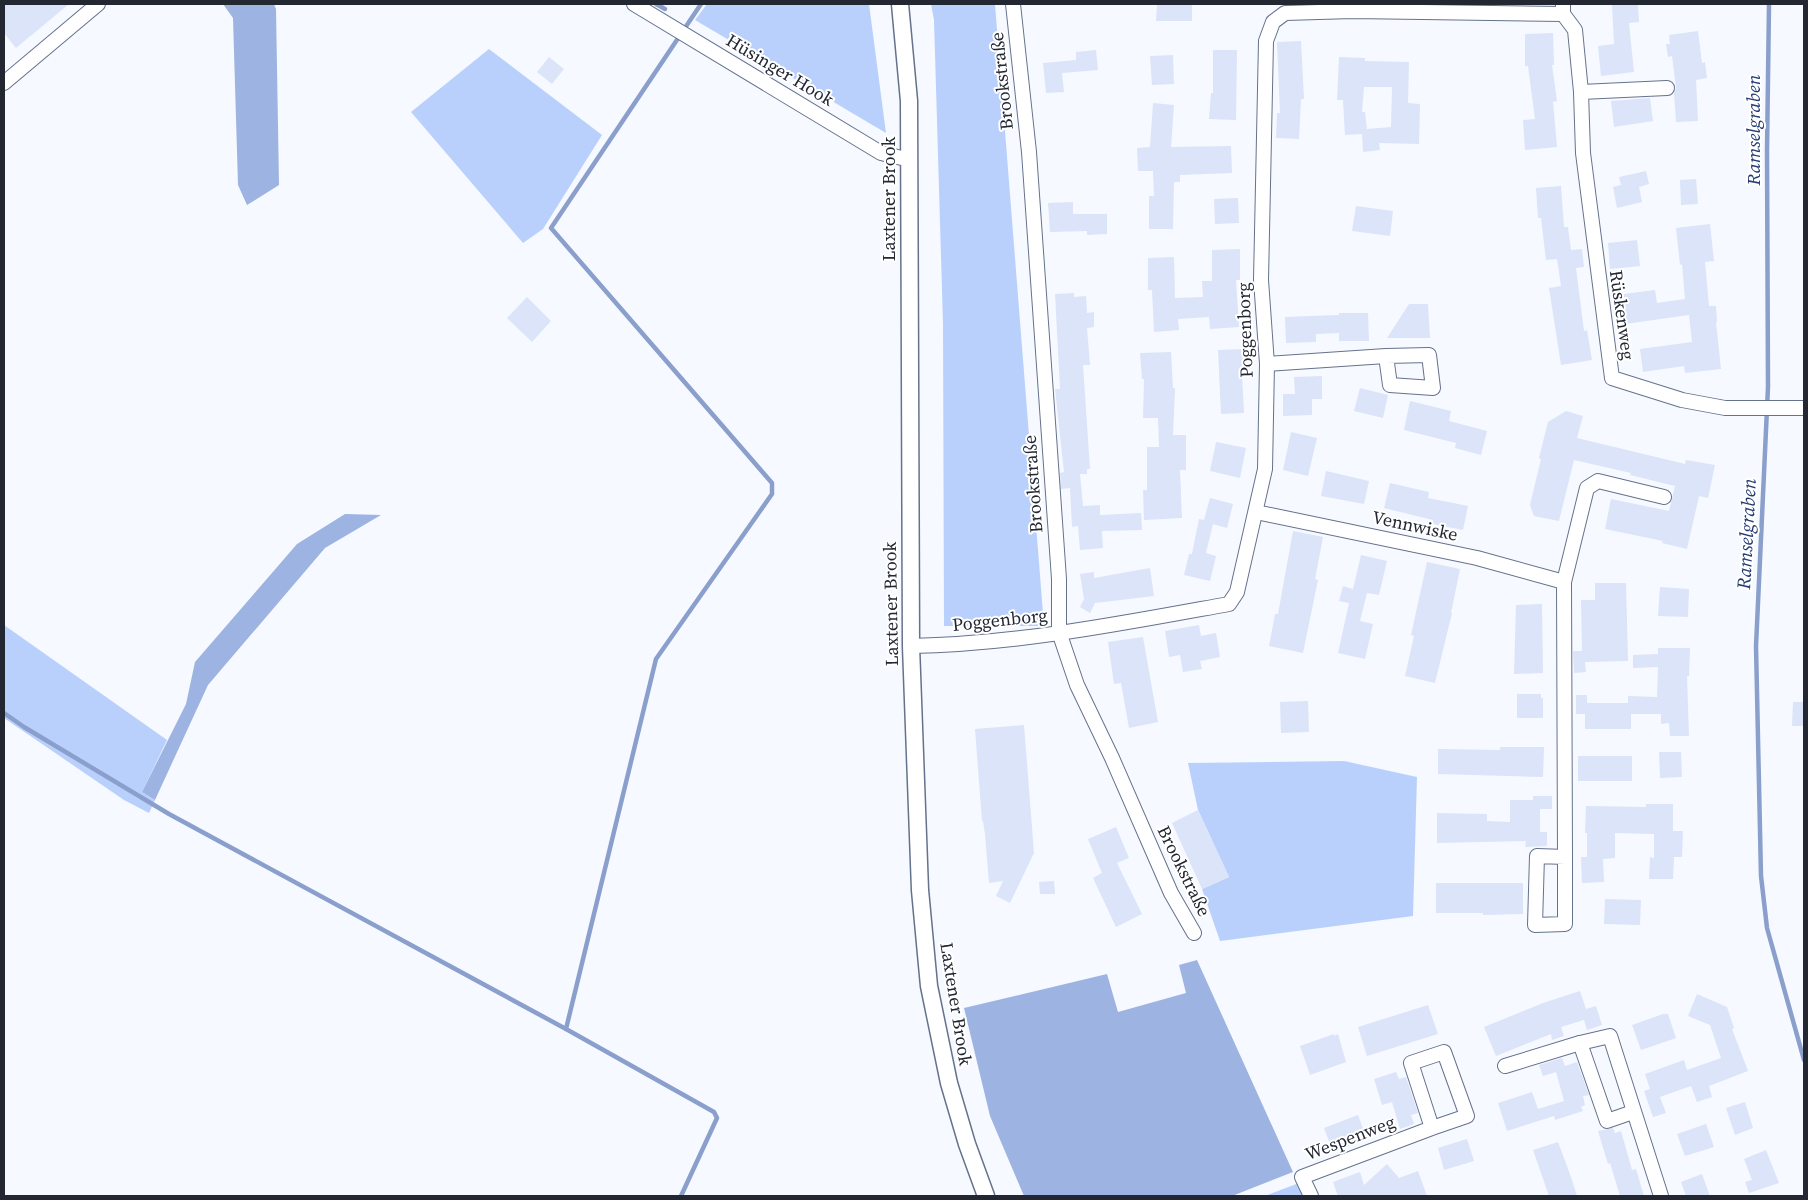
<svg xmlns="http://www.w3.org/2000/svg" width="1808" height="1200" viewBox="0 0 1808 1200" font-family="'Source Serif 4',serif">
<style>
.green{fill:#b9d0fd}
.forest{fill:#9db3e1}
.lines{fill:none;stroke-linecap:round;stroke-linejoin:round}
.stream{stroke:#8a9fcc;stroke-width:4.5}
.building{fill:#dbe4f8;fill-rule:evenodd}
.minor-casing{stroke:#65728c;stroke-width:16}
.tertiary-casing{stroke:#65728c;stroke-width:19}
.minor{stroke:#fff;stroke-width:14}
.tertiary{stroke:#fff;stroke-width:16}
.labels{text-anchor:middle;stroke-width:4;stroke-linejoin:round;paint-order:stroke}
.street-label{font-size:18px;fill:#222732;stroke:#fff}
.water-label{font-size:19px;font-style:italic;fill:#233b72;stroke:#fff}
</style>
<rect width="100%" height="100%" fill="#f6f9ff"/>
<g class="green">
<path d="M707,4h162l17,129 -191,-113z"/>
<path d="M931,4h64l49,622h-100l-1,-302 -9,-304z"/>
<path d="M489,49l113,86 -59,94 -20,14 -112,-131z"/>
<path d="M4,625l163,115 -25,52 13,8 -6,13 -25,-13 -120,-82z"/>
<path d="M1344,761l73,16 -4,139 -193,25 -18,-52 27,-12 -31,-67 -10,-47z"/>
<path d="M1299,1183l7,13h-41z"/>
</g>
<g class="forest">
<path d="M223,4h51l2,5 3,176 -32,20 -9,-20 -5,-167z"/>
<path d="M345,514l36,1 -56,33 -117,137 -53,115 -13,-8 44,-88 9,-42 102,-118z"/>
<path d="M1197,960l96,212 -61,24h-208l-34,-80 -26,-108 143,-34 11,38 68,-19 -7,-28z"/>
</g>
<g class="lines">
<g class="stream">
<path d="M656,4l9,5"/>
<path d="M1769,4l-2,147 1,236 -12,259 5,230 6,52 37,132"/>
<path d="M4,713l20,14 145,87 397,215"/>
<path d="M681,1196l36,-78 -3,-6 -148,-83 90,-370 116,-165v-11l-221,-255 150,-224"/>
</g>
</g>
<g class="building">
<path d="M4,4h65l-53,44 -12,-15z"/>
<path d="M1157,4h35v17h-36z"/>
<path d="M1612,4h26l1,18 -10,1 5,49 -33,4 -3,-30 16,-2z"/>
<path d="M1698,31l4,32 3,-1 2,16 -11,2 2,41 -22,1 -2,-29 2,-5 -4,-32 -4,1 -2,-13h4l-1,-9z"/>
<path d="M1553,33l1,32h-2l5,36 -4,1 4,45 -32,3 -2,-30 12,-1 -7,-53h-3v-32z"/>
<path d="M1301,41l3,58h-3l-2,40 -23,-1 1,-25h3l-3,-71z"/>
<path d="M1096,50l2,20 -36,3 2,19 -18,1 -3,-30 33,-3v-8z"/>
<path d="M1213,50h24l-1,70 -27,-1 2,-26h2z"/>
<path d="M1173,55l1,29 -22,1 -2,-29z"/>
<path d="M549,57l15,12 -12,15 -15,-12z"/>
<path d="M1339,57l26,1v3l44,1 -1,41 12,1 -1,40 -40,-1 1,7 -17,2 -1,-18 -17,1 -2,-35h-6zM1364,87h28l-1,40 -24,2 -2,-17h-3z"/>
<path d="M1650,98l3,23 -39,6 -3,-26z"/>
<path d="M1153,103l21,2 -3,42 60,-1 1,27 -52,2v7h-6l-1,47h-24v-33h5l-1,-25h-15l-1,-23 13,-1z"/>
<path d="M1646,171l3,13 -10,3 3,15 -25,6 -4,-21 8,-2 -2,-8z"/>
<path d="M1696,179l2,25 -17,1 -1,-25z"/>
<path d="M1561,186l3,41h4l3,23 11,-1 2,18 -8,1 8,63 3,-1 5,30 -31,5 -12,-77 12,-2 -4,-27 -11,1 -5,-42h-3l-2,-30z"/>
<path d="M1238,198l1,25 -24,1 -1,-25z"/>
<path d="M1073,202v12h34v20l-20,1v-4l-37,1 -2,-29z"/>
<path d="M1356,206l37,5 -3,25 -38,-5z"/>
<path d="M1710,224l4,37 -9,1 4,44h7l1,16h-1l5,47 -36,4 -1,-7 -41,6 -3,-23 52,-7 -3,-27 -71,10 -3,-21 9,-2v-8l31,-4 2,13 28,-4 -3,-35 -2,1 -4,-37z"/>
<path d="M1637,240l3,26 -30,3 -2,-26z"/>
<path d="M1240,249v31h-4l3,47 -29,2 -1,-12 -31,2 1,11 -25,2 -2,-42h-4v-32l26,-1 1,41 28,-1 -1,-16h10v-31z"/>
<path d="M1074,293v4l12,-1 1,17 7,-1v15l-7,1 3,37h-7l7,104h-3v5h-7l3,32 17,-1v10l41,-2 1,17 -40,1 1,17 -23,2 -2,-24 -6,1 -2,-39 -9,1 -1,-16 4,-1 -9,-83h5l-5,-95z"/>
<path d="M527,297l24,24 -19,21 -25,-24z"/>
<path d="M1409,304h19l2,34h-43z"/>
<path d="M1339,313h29l1,28h-30v-8l-23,1v8l-30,1 -1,-26 54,-2z"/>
<path d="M1243,349l1,26h-2l2,38 -23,1 -3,-64z"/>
<path d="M1171,352l2,36h2l-2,47h13v35h-6l2,48 -38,2 -1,-30h4v-43h12l-1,-29h-15l1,-39h-2l-2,-26z"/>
<path d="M1322,376v23h-10v16l-29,1v-22h12l-1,-17z"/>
<path d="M1360,388l28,7 -5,23 -29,-7z"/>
<path d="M1410,401l41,10 -2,10 38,10 -6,24 -26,-7 1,-5 -52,-13z"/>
<path d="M1566,411l17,5 -6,22 108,26 1,-4 29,5 -7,33 -9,-2 -12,53 -25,-6 1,-2 -58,-12 6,-30 58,12 6,-25 -45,-11 1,-2 -57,-13 -15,61 -25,-5 -4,-11 11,-46 -2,-1 9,-36z"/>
<path d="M1291,432l26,6 -9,38 -25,-6z"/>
<path d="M1216,442l30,6 -6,30 -30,-7z"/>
<path d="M1326,471l43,10 -5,23 -43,-8z"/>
<path d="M1390,483l39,9 -1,6 40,8 -5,24 -30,-6v-4l-49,-12z"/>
<path d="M1210,498l23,6 -6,24 -14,-4 -7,29 10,3 -6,25 -26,-6 5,-21h3l7,-35 5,1z"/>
<path d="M1293,531l30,6 -8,42 3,1 -15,73 -34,-7 6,-32h3z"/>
<path d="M1361,555l26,6 -8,34 -12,-2 -7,28 13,3 -8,35 -27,-6 11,-50 -10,-2 4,-15 10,3z"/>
<path d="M1427,562l33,7 -9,44h1l-17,70 -30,-7 9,-40 -3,-1z"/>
<path d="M1150,568l4,28 -59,7 -5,10 -10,-6 4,-8 -4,-25 14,-2v6z"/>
<path d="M1595,583h31l2,78 -43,1 1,10 -12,1 -1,-22h9l-1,-51h14z"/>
<path d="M1660,587l29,2 -1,28 -30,-1z"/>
<path d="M1542,604l1,69 -29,1 2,-69z"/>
<path d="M1199,625l2,11 15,-3 4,24 -20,4 2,8 -19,3 -3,-17 -11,2 -4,-26z"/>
<path d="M1143,637l15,85 -29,6 -8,-45 -7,1 -6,-42z"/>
<path d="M1658,648h32l-1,28h-2l2,60h-19l-1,-13 -8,1v-10h-30v15h-46v-15h-9v-19h11v8h41v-7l29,1 1,-30 -25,1v-13l25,-1z"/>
<path d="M1517,694h24v4h2v20h-26z"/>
<path d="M1308,701l1,31 -28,1 -1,-31z"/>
<path d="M1793,702h11v24h-12z"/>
<path d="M1024,725l10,128 -24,50 -14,-7 7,-15 -14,2 -4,-49 -2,-13h-1l-7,-92z"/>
<path d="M1500,747h44l-1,30 -105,-3v-25l62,1z"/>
<path d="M1659,752h22l1,25 -22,1z"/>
<rect x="1578" y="756" width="54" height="25"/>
<path d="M1533,796h19v13h-12v23h7v14l-22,1 1,-6 -89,2v-30l50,1v7l23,1v-22h23z"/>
<path d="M1646,804h27v27h10l-1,26h-8l-1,22h-24l1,-22 4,1v-24l-39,-1v25l-12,1 1,23 -22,1 -1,-26h6v-24h-2l1,-27 60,1z"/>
<path d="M1198,810l31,67 -27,12 -30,-66z"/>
<path d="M1116,827l13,31 -12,5 25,51 -26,13 -23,-49 9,-5 -14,-34z"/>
<path d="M1054,881l1,13h-15l-1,-12z"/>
<path d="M1436,883h87v31l-40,1v-2h-47z"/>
<path d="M1605,899l36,1 -1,25 -36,-1z"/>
<path d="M1580,991l6,18 10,-3 6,19 -15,5 -3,-10 -23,7 3,9 -12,4 -1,-6 -55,22 -12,-29 59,-24z"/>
<path d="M1697,994l30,13 7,21 -2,1 16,42 -39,15 3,11 -15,5 -6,-16 -31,11 6,16 -13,4 -9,-26 6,-2 -5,-15 39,-14 3,10 34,-12 -11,-33 -22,-9z"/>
<path d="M1428,1005l10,29 -71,22 -9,-29z"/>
<path d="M1663,1014h5l8,24 -35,12 -9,-25z"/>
<path d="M1334,1034v2l4,-2 8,28 -36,13 -10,-29z"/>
<path d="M1562,1058l3,8 12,-4 12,33 -6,1 2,9 -4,2 2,4 -28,9 -1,-4 -47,15 -9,-28 34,-11 6,17 26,-8 -8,-29 -13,4 -4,-11z"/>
<path d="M1396,1072l3,7 7,-2 12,36 -7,2 3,9 -14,5 -8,-27 -10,3 -8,-26z"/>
<path d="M1745,1102l8,26 -18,7 -9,-27z"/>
<path d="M1358,1115l9,24 -34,13 -9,-24z"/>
<path d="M1706,1124l8,23 -29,9 -8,-22z"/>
<path d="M1613,1128l2,5 6,-2 11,39 4,-1 8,27h-24l-10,-33 -2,1 -10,-33z"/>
<path d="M1467,1139l7,22 -30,9 -6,-22z"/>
<path d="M1558,1142l13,35 6,19h-28l-16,-46z"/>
<path d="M1766,1150l13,33 -30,10 -4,-11 7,-2 -8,-21z"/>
<path d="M1387,1164l12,14 19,-7 9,25h-89l-5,-14 27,-10 4,13z"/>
<path d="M1702,1174l8,22h-24l-5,-14z"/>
</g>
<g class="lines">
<g class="minor-casing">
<g id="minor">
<path d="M634,4l247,149 29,7"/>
<path d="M1013,4l16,148 30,427v53l18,53 35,73 59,135 23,40"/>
<path d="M1563,4v10l12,16 6,62 2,61 29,225 70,22 43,8h79"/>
<path d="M4,83l94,-79"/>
<path d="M1581,92l86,-4"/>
<path d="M1267,364l119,-8 4,29 43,3 -4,-33 -43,1"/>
<path d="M1256,512l221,46 87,24 1,275 -28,-1 -2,69 30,-1v-67"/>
<path d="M1564,582l23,-94 11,-7 66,16"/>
<path d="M911,646c107,-2 213,-23 318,-42l8,-12 28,-123 2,-105 -6,-84 5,-239 7,-19 12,-9 68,-2 210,3"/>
<path d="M1580,1043l27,78 26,-9"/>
<path d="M1505,1066l75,-23 30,-7 51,160"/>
<path d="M1311,1196l-9,-19 130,-49 35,-12 -23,-64 -33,11 21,65"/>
</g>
</g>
<g class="tertiary-casing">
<path id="tertiary" d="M900,4l9,97 2,545 9,244 9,96 20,97 18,61 19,52"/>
</g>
<use href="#minor" class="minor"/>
<use href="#tertiary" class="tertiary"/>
</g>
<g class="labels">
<g class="street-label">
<text transform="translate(780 70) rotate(31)" y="6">Hüsinger Hook</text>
<text transform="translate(1002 81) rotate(-96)" y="6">Brookstraße</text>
<text transform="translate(889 199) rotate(-90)" y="6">Laxtener Brook</text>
<text transform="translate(1622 315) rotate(82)" y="6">Rüskenweg</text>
<text transform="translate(1245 330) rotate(-92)" y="6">Poggenborg</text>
<text transform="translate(1033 484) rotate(-94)" y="6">Brookstraße</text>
<text transform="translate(1415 526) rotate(12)" y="6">Vennwiske</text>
<text transform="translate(891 604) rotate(-91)" y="6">Laxtener Brook</text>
<text transform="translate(1000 620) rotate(-6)" y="6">Poggenborg</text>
<text transform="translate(1184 871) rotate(64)" y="6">Brookstraße</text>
<text transform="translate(956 1004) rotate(81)" y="6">Laxtener Brook</text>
<text transform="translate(1350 1138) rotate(-21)" y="6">Wespenweg</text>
</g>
<g class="water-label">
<text transform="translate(1753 130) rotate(-90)" y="7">Ramselgraben</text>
<text transform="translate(1746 534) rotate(-87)" y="7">Ramselgraben</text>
</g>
</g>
<rect width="1808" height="1200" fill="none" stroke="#222732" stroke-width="10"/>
</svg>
